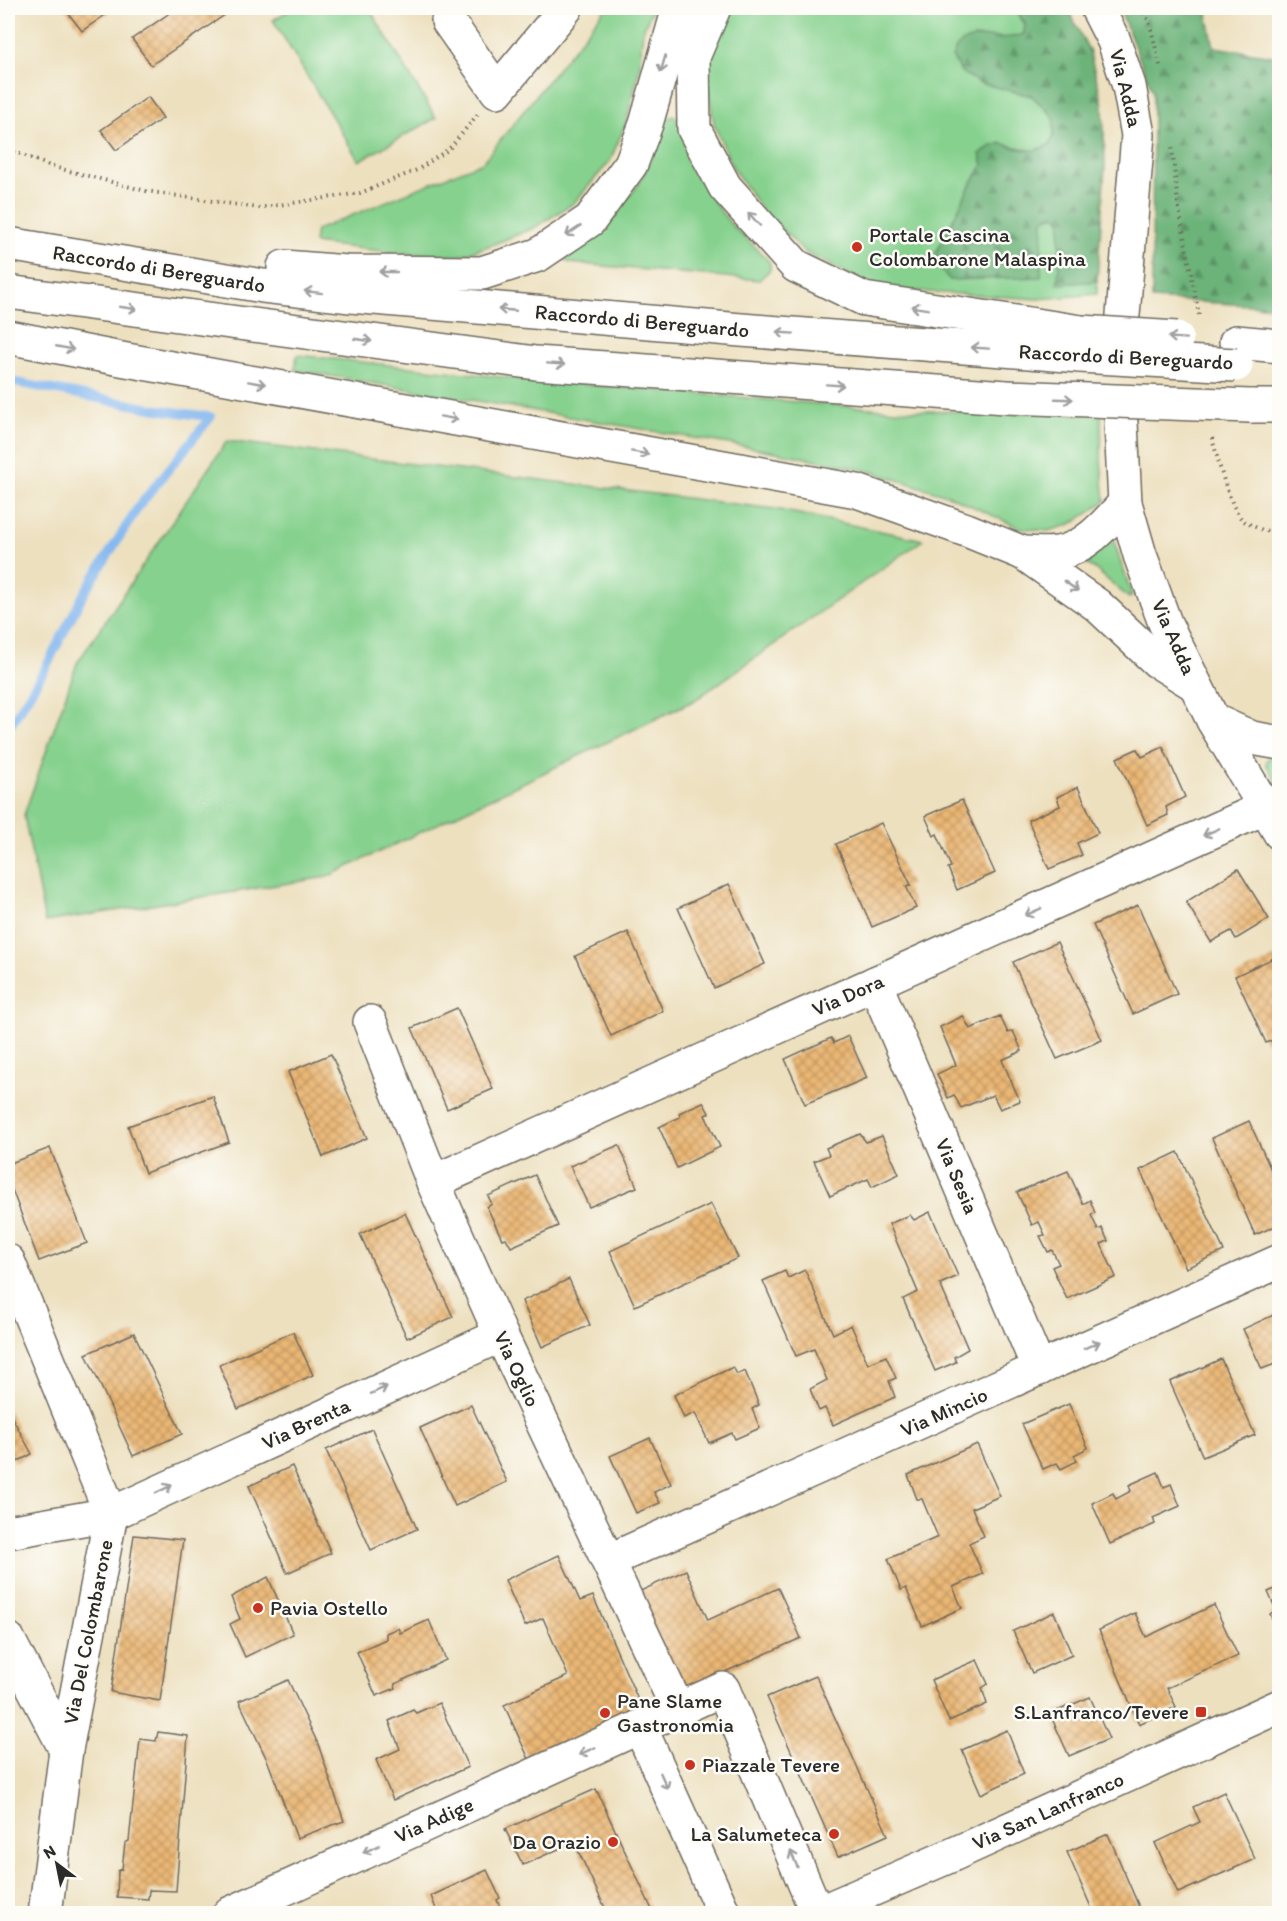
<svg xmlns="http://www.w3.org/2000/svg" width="1287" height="1921" viewBox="0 0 1287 1921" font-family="Itim,sans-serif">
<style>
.grass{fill:#86d18e;stroke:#587e5c;stroke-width:1.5}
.forest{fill:url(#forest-firs);stroke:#4c6f52;stroke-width:1.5}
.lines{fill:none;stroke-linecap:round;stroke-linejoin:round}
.stream{stroke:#80b5ef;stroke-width:9}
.building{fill:url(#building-cross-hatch)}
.minor-tunnel{stroke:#c6bca1;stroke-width:33;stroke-dasharray:33 16;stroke-linecap:butt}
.minor-casing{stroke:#6f6a5f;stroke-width:36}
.highway-casing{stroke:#6f6a5f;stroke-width:36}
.path{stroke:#6f6a5f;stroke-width:4;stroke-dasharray:1.5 4.5;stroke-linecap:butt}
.minor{stroke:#fff;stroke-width:33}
.highway{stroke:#fff;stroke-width:33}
.highway-bridge-casing{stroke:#6f6a5f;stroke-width:36;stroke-linecap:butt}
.highway-bridge{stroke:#fff;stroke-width:33}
.oneway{stroke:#a0a0a0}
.poi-dot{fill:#c8321e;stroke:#fdfcf7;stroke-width:2}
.labels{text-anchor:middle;stroke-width:5;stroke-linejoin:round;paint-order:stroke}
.street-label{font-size:21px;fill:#2b2b2b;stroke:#fdfcf7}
.poi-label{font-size:21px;fill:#2b2b2b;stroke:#fdfcf7;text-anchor:start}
</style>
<defs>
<pattern id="forest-firs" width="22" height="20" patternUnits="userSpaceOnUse" patternTransform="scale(1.5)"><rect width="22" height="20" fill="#6cb379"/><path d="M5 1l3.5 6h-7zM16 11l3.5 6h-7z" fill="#599263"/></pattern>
<pattern id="building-cross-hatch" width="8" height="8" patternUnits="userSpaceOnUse" patternTransform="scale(1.5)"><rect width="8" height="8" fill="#ebb775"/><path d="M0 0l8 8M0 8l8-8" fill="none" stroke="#bf9560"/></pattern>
</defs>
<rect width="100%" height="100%" fill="#fdfcf7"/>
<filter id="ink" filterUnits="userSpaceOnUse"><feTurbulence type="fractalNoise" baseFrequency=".0167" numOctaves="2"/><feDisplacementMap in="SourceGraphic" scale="12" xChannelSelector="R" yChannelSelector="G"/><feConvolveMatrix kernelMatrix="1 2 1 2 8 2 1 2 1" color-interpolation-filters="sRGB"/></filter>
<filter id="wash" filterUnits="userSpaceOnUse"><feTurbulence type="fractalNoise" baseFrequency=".008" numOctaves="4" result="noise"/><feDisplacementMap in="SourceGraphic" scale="24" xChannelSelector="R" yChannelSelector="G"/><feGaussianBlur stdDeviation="1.35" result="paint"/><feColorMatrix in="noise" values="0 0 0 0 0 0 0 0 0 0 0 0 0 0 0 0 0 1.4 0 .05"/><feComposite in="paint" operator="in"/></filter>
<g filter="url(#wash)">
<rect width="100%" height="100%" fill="#ede0bf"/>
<g class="grass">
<path d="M293,8h76l67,110 -77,43 -86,-141z"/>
<path d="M606,8h47l-10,22 -4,41 -13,52 -16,38 -36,42 -40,25 -40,16 -34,12 -64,-3 -82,-10 2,-13 167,-68z"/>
<path d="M728,8h287l10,17 -1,9 -11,5 -39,-2 6,46 52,13 23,21 -1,19 -5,9 -15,6 -34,-8 -28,39 -36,71 120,-38 5,5 -3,64 39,-3v13l-59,5 -159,-10 -73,-36 -44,-43 -28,-40 -20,-46 -7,-45 6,-38z"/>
<path d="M674,116l4,2c12,39 25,73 52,105 12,14 29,25 40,40v7l-11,10 -189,-17 -11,-7 52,-37 28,-35 15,-31 9,-29 3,-5z"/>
<path d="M297,355l232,25 367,30 205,5v45l4,41 -16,12 -20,12 -21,6 -28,-3 -70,-32 -84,-26 -90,-18 -481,-82z"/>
<path d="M227,441l548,68 148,31 -228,160 -368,177 -282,45 -21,-107 53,-152z"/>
<path d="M1112,539l2,3 18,53 -3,3 -34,-29 -14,-8z"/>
<path d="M1272,757l7,1v28l-13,-22 1,-5z"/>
</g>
<g class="forest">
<path d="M1015,8h52l22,42 14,54 2,62 -8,115 -39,3 3,-64 -5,-5 -9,1 -4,4 -2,57 -91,3 -9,-10 -5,-17 36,-71 11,-17 -3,-11c25,-22 32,0 55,-4 5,-1 10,-3 14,-5l5,-9v-19l-22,-21 -52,-13 -19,-11 -9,-15c2,-4 4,-10 7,-12 16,-15 45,-2 65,-11l1,-10z"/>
<path d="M1119,8h87l8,39 65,10v250l-127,-8 1,-207z"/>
</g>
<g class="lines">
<path class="stream" d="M8,381l146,28 57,8 -72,89 -56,89 -38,74 -37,60"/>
</g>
<g id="blocks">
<g class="building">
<path d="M64,8h51l-33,23z"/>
<path d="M177,8h58l-84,57 -19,-26z"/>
<path d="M463,8h16l-10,8z"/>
<path d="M148,97l15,21 -47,32 -15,-20z"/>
<path d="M1163,747l22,50 -19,10 2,8 -21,10 -30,-67 20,-9 5,8z"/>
<path d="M1078,787l20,46 -21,10 5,12 -33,14 -21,-49 32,-14 -3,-9z"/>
<path d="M962,800l33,73 -38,17 -9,-22 3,-1 -14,-33 -3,2 -9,-20z"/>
<path d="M881,823l30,62 -5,1 10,22 -44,19 -36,-83z"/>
<path d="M1238,869l31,50 -33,20 -5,-8 -20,11 -25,-40z"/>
<path d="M729,884l36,80 -51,24 -36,-80z"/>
<path d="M1138,905l39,89 -44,20 -40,-89z"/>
<path d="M628,932l35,79 -52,25 -36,-80z"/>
<path d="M1057,942l45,98 -45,19 -44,-97z"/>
<path d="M1280,955v82l-14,6 -31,-67z"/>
<path d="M457,1008l36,81 -46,20 -35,-81z"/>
<path d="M963,1016l7,13 30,-13 8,17 5,-2 9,20 -20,9 18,41 -20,8 -7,-14 -32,13 -7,-13 -6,3 -11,-24 19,-9 -16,-38z"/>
<path d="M848,1036l19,42 -62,26 -20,-45 46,-21 3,5z"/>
<path d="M331,1054l36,84 -44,19 -35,-85z"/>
<path d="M213,1096l16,46 -84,31 -17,-47z"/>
<path d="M703,1102l6,11 -4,2 15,32 -43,21 -18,-41 21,-10 -1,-4z"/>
<path d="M1249,1121l31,69v34l-25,11 -43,-97z"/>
<path d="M860,1134l6,8 16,-6 17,38 -27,13 -4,-8 -38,17 -16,-35 15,-6 -3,-7z"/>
<path d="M619,1145l18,42 -48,20 -19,-41z"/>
<path d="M50,1148l37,95 -48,18 -31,-82v-15z"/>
<path d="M1178,1152l46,99 -38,17 -46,-98z"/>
<path d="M1068,1171l15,33 7,-4 5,13 -4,2 7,15 4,-2 6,13 -7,3 15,33 -49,22 -15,-32 7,-3 -7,-14 -4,2 -8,-16 5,-1 -6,-13 -7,3 -15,-33z"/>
<path d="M535,1175l23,51 -47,21 -5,-9 -4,1 -15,-32 5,-3 -4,-8z"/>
<path d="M711,1204l27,54 -103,48 -25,-55z"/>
<path d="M930,1212l28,64 -18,8 28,65 -14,8 2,5 -21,9 -32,-72 15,-7 -29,-68 21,-9 4,5z"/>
<path d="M405,1213l48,104 -46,21 -47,-104z"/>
<path d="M805,1270l28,64 18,-9 17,39 18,-8 10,22 -7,3 6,16 -62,28 -8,-17 -6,3 -9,-22 17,-9 -13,-31 -18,7 -33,-75 22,-10 3,7z"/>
<path d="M569,1279l21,46 -48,22 -20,-46z"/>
<path d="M1280,1312v50l-18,7 -19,-40z"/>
<path d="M293,1332l20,43 -75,34 -19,-44z"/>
<path d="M134,1333l48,101 -49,22 -47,-102z"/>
<path d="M1221,1359l34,76 -52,22 -33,-75z"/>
<path d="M733,1367l4,7 8,-3 14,34 -7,4 8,19 -25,11 -3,-6 -23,10 -14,-30 -11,5 -10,-23z"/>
<path d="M1069,1404l19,44 -14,7 3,6 -16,8 -4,-6 -14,6 -21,-45z"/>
<path d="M471,1405l36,77 -52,24 -35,-78z"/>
<path d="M8,1410l24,44 -17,9 -4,-4 -3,2z"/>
<path d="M372,1429l45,100 -46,21 -45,-100z"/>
<path d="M650,1438l21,46 -17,8 6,11 -24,10 -26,-57z"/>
<path d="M977,1444l23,52 -28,12 12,28 -15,7 14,31 -30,13 9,21 -40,18 -16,-38 -5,2 -13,-31 50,-22 -16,-38h-5l-9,-24z"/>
<path d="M292,1466l39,87 -44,20 -38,-87z"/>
<path d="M1158,1472l6,15 7,-3 9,22 -27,12 2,6 -45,20 -18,-41 21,-10 3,6 15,-8 -2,-6z"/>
<path d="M134,1535l49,5 -23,161 -49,-9z"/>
<path d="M559,1555l21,46 13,-5 49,113 -113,50 -25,-54 64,-29 -25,-58 -18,8 -20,-46z"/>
<path d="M686,1570l22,50 70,-32 23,50 -121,54 -44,-99z"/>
<path d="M268,1577l25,57 -48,23 -15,-33 10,-5 -9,-22z"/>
<path d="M1280,1587v48l-10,-21 6,-4 -8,-18z"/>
<path d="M1214,1605l24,51 -71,32 9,19 -37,17 -40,-94 36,-17 11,24z"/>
<path d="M1054,1612l18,43 -40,18 -19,-42z"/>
<path d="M429,1620l17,40 -51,24 1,4 -20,8 -19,-44 29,-13v-6l12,-5 2,5z"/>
<path d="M977,1660l11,24 -6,4 5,16 -38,17 -18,-41z"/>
<path d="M816,1676l72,159 -50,22 -71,-160z"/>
<path d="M288,1680l30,64 26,77 -47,17 -29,-76 -29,-61z"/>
<path d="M1090,1697l19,42 -40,17 -19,-42z"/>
<path d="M439,1703l29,64 -75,33 -17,-40 24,-11 -11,-28 24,-11 3,3z"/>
<path d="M1007,1730l17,44 -43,20 -19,-44z"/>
<path d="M158,1732l30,4 -12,155 -27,-1 -1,9 -31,-2 1,-26 4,-2 3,-26 4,-2 11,-102 16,2z"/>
<path d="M596,1789l58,125h-56l8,-4 -32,-68 -51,23 -18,-36z"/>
<path d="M1224,1792l31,67 -77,34 -23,-50 45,-21 -7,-15z"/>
<path d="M1108,1834l34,80h-48l-27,-62z"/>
<path d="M487,1870l13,28 -3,2 6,14h-65l-7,-18z"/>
</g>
</g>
</g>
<g filter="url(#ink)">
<use href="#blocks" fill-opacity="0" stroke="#6f6a5f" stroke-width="1.5"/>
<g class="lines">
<path class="minor-tunnel" d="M1121,423l2,-91"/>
<g class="minor-casing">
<g id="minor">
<path d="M1097,8l17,33 15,45 9,49 -15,180"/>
<path d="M448,21l49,70 69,-83"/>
<path d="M1121,423l4,80 15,52 25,68 48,97 67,113"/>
<path d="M875,983l164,386"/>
<path d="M370,1022l63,160 68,153 177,374"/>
<path d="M433,1182l831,-374"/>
<path d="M8,1261l103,253 -45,236 -21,164"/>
<path d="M8,1532l103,-18 390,-179"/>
<path d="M608,1561l672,-300"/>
<path d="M8,1639l58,111"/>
<path d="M640,1727l84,187"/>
<path d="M229,1914l494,-225 94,224"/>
<path d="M816,1914l136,-59 328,-149"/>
</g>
</g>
<g class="highway-casing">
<g id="highway">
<path d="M714,8l-21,49 1,72 31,58 71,79 68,33 217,33"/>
<path d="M8,244l255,42 88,10 390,34 339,26"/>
<path d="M284,267l63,5 135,1 56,-18 52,-35 41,-56 15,-40 33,-116"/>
<path d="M8,292l528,71 470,34"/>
<path d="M8,337l113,22 736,132 112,40 54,22 74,52 60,56 37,23"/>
<path d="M1236,342l44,4"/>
<path d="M1250,406h30"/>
<path d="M1023,553c11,0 24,2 34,0 28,-4 50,-30 68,-50"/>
<path d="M1213,720l39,18 28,5"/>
</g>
</g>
<g class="path">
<path d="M1140,8l9,13 12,48"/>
<path d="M1172,148l6,56 21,111"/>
<path d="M8,149l42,17 96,25 112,17 102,-15 57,-23 32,-21 29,-35"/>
<path d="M1212,438c5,18 18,73 32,83 9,6 25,12 36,13"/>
</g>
<use href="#minor" class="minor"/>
<use href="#highway" class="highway"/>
<g class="highway-bridge-casing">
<g id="highway-bridge">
<path d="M1081,332l96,6"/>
<path d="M1080,356l156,9"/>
<path d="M1006,397l244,9"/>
</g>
</g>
<use href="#highway-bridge" class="highway-bridge"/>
</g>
<defs><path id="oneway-shaft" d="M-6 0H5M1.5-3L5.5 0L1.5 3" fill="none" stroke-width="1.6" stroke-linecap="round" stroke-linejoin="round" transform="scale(1.5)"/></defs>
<g class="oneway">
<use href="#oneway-shaft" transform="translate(663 64) rotate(106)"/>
<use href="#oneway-shaft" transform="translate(754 219) rotate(-132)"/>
<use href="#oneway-shaft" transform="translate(573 231) rotate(146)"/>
<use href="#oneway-shaft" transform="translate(388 272) rotate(-180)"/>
<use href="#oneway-shaft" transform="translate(313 292) rotate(-173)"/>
<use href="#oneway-shaft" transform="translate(128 308) rotate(8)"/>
<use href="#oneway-shaft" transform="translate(920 308) rotate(-171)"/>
<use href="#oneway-shaft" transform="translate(507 310) rotate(-175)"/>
<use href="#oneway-shaft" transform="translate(785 333) rotate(-176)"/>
<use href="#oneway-shaft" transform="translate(1177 338) rotate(-176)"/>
<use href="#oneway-shaft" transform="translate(363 340) rotate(8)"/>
<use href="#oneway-shaft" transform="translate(65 348) rotate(11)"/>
<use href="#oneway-shaft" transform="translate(980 348) rotate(-176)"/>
<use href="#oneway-shaft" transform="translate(556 364) rotate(4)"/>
<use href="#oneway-shaft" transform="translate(257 383) rotate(10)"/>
<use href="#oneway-shaft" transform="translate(835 385) rotate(4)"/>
<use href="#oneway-shaft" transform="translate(1064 399) rotate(2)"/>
<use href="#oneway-shaft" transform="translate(449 418) rotate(10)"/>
<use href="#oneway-shaft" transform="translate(640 453) rotate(10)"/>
<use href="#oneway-shaft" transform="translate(1071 586) rotate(36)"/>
<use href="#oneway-shaft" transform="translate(1211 832) rotate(156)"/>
<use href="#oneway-shaft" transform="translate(1033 912) rotate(156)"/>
<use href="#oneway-shaft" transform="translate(1092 1345) rotate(-24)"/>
<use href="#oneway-shaft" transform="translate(379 1390) rotate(-25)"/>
<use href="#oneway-shaft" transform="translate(164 1489) rotate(-25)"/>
<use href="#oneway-shaft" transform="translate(587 1751) rotate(156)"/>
<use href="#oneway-shaft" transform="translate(664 1781) rotate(66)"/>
<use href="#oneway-shaft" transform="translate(371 1849) rotate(156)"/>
<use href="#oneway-shaft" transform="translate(794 1859) rotate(-113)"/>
</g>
</g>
<g class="poi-dot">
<circle cx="857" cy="247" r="6"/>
<circle cx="258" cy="1608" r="6"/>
<rect x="1195" y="1706" width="12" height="12" rx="3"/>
<circle cx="605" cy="1713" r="6"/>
<circle cx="690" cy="1765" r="6"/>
<circle cx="834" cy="1834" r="6"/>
<circle cx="613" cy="1842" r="6"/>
</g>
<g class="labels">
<g class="street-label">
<text transform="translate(1126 88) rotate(76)" y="7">Via Adda</text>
<text transform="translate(159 269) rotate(9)" y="7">Raccordo di Bereguardo</text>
<text transform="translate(642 321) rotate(5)" y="7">Raccordo di Bereguardo</text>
<text transform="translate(1126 357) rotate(3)" y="7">Raccordo di Bereguardo</text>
<text transform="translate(1174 637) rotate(66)" y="7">Via Adda</text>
<text transform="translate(848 995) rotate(-24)" y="7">Via Dora</text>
<text transform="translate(957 1176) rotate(67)" y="7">Via Sesia</text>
<text transform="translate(517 1369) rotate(65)" y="7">Via Oglio</text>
<text transform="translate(944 1412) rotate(-24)" y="7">Via Mincio</text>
<text transform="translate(306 1424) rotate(-25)" y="7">Via Brenta</text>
<text transform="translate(88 1632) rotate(-79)" y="7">Via Del Colombarone</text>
<text transform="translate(1048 1811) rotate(-24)" y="7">Via San Lanfranco</text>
<text transform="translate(434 1820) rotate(-24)" y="7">Via Adige</text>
</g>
<g class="poi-label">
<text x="869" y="242">Portale Cascina<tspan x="869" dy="24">Colombarone Malaspina</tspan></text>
<text x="270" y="1615">Pavia Ostello</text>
<text x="617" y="1708">Pane Slame<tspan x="617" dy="24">Gastronomia</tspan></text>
<text x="1189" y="1719" text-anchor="end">S.Lanfranco/Tevere</text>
<text x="702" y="1772">Piazzale Tevere</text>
<text x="822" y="1841" text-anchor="end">La Salumeteca</text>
<text x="601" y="1849" text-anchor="end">Da Orazio</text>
</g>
</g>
<rect width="1287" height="1921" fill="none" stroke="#fdfcf7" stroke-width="30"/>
<g transform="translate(57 1864) rotate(328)" stroke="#fdfcf7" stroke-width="4.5" paint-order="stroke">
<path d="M0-4.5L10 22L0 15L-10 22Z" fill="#2b2b2b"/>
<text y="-9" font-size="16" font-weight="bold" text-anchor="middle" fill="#2b2b2b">N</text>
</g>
</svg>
